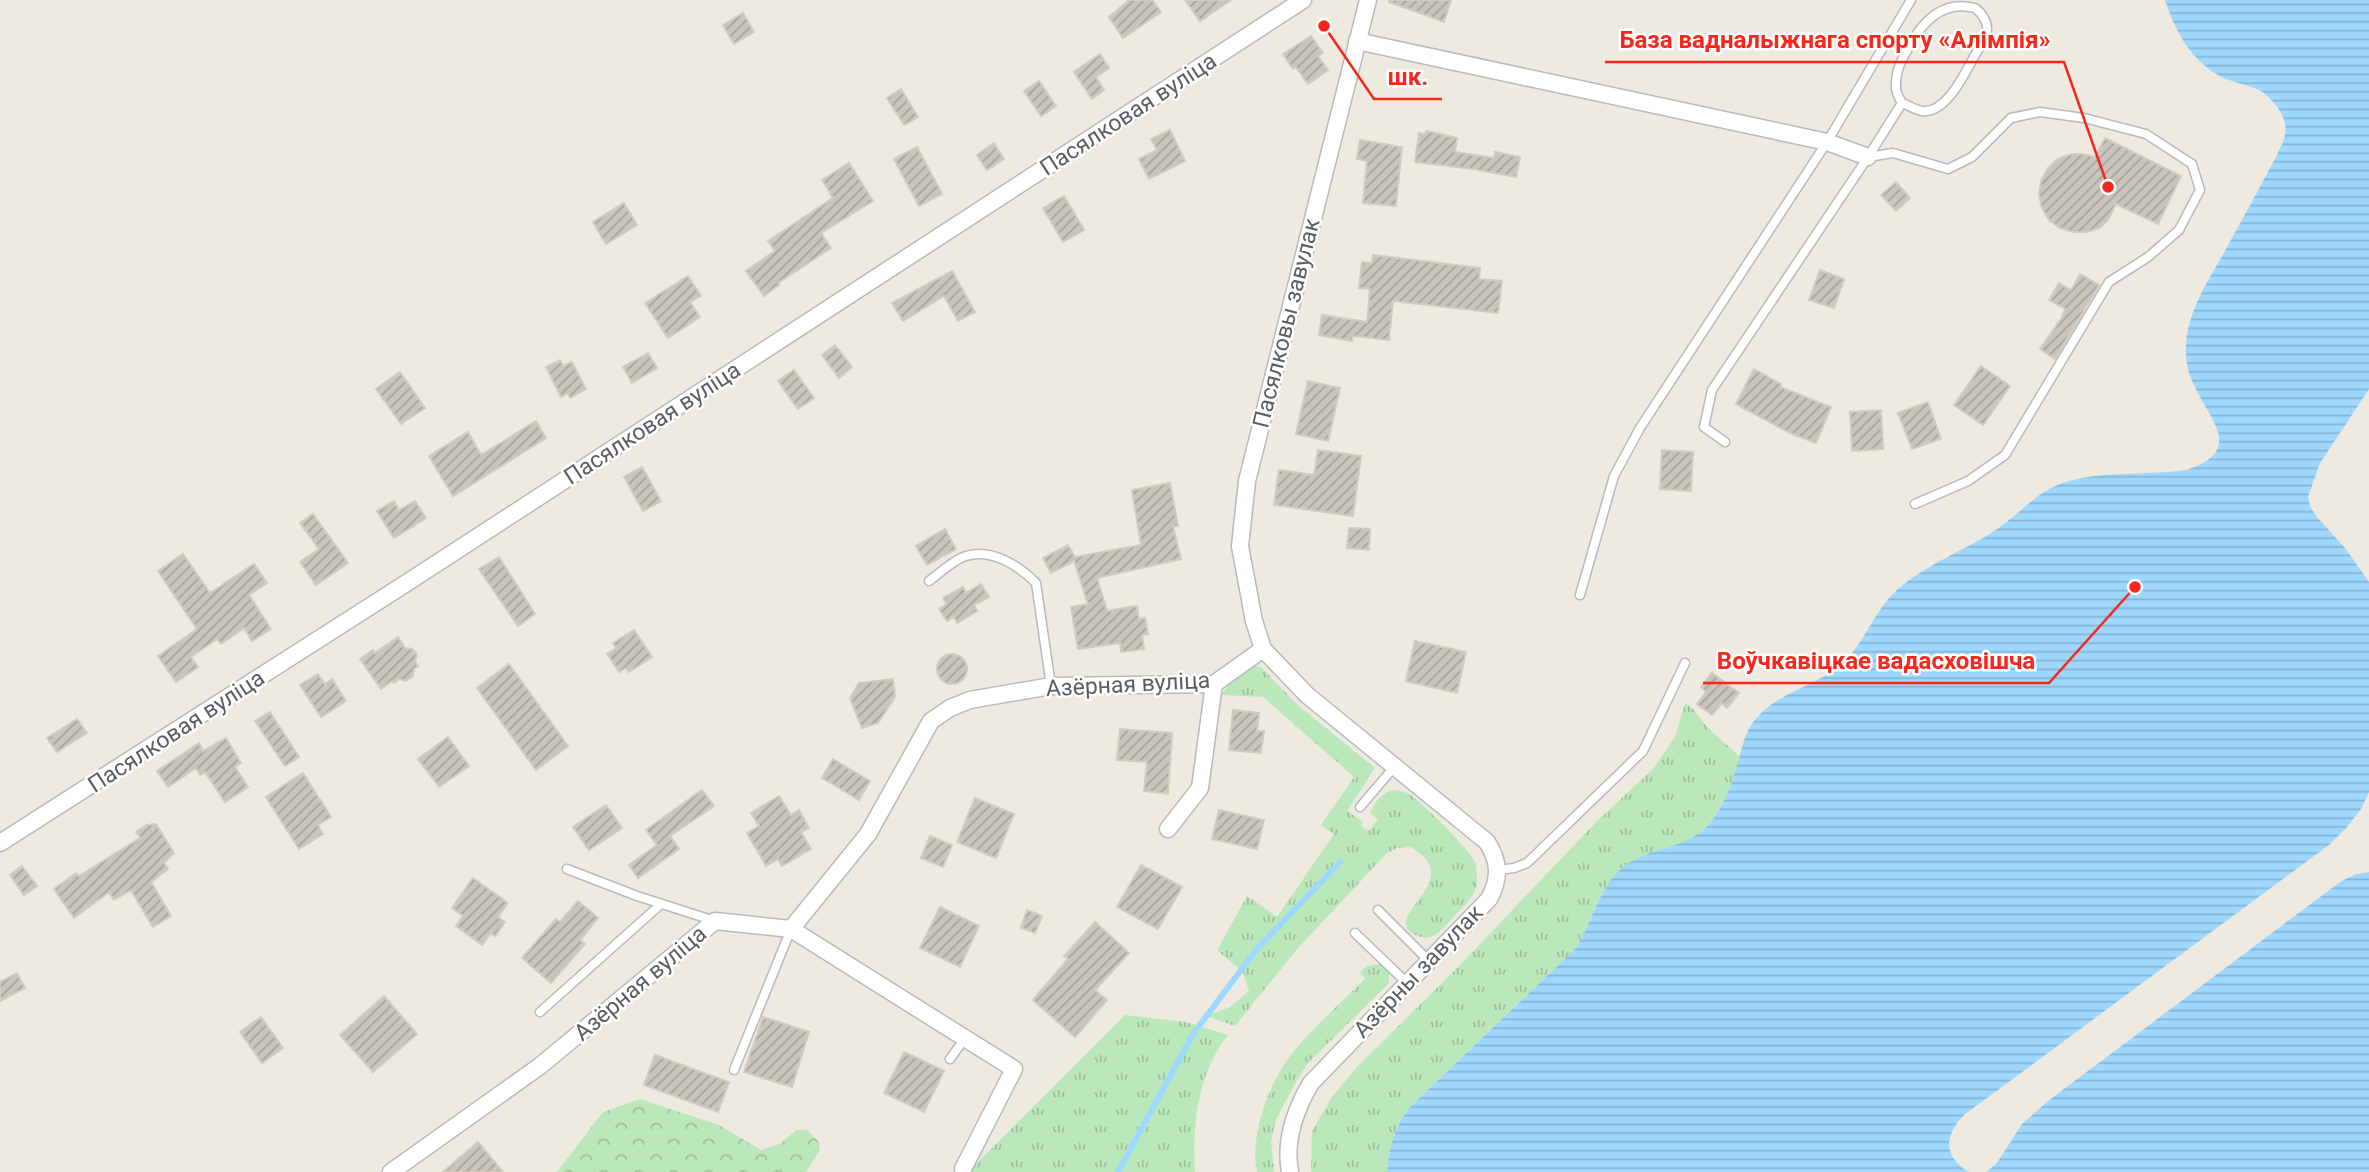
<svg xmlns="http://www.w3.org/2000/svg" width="2369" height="1172" viewBox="0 0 2369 1172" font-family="Roboto,sans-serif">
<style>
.grass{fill:url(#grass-tufts)}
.forest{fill:url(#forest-crowns)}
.water{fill:url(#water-rules)}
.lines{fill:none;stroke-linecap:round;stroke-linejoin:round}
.stream{stroke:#9fd8ff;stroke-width:6}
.building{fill:url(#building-hatch);stroke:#d3ccbe;stroke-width:2}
.lane-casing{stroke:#b6b9bf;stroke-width:11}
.street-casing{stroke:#b6b9bf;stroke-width:19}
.lane{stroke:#fff;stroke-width:8}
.street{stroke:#fff;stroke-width:16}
.labels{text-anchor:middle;stroke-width:5;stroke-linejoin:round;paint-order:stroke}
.street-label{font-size:23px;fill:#595e63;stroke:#fff}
.leader{fill:none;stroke:#f9261b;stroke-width:2.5}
.callout-dot{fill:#f9261b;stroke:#fff;stroke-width:2.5}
.callout-label{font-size:24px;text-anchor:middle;font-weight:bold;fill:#f9261b;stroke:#fff;stroke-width:5;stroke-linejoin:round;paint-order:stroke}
</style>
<defs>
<pattern id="grass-tufts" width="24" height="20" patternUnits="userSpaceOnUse" patternTransform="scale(1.75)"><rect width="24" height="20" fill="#bbe8ba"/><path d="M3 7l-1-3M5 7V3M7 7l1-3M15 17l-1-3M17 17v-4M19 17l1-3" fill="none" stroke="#9bbf9b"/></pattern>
<pattern id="forest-crowns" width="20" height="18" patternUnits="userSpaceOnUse" patternTransform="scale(1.75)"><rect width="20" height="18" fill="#bbe8ba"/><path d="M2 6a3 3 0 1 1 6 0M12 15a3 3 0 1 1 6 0" fill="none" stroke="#9bbf9b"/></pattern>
<pattern id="water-rules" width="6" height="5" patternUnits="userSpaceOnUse" patternTransform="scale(1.75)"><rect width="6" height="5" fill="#9fd8ff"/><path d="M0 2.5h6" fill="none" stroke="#85b2d2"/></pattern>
<pattern id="building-hatch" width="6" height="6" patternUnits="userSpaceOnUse" patternTransform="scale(1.75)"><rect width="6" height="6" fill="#c9c5bd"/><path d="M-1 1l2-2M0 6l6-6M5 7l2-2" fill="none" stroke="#a6a39d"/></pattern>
</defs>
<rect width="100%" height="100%" fill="#eeeae0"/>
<g class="grass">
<path d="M1250,665l11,2 38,39 76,62 -28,43 16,11 -2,4 8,5 9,-12 -8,-6c5,-11 13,-23 27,-23 4,0 12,4 15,6 12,9 58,54 63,66 2,4 2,16 2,21 -2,16 -18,27 -28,39 -9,9 -17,20 -31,14 -45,-18 54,-55 -8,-89l-13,1 -10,5 -89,95 -63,78 -29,-10 24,-9 19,-16 -6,-19 -26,-22 30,-54 30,21 57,-83 -13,-9 33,-48 -91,-80 -42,-2 21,-27z"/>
<path d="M1685,703l8,6 15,19 32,29c-11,39 -26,77 -68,91 -26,8 -42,12 -61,33 -13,14 -23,48 -35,67l-168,161c-14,19 -19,40 -21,63h-76l1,-41 20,-34 24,-29 101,-100 139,-146 57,-53 22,-32z"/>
<path d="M1380,964l9,8v11l-81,80 -14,22 -18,35 -5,21 3,31h-17c-8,-35 12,-88 33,-116 20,-26 52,-54 75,-77l-5,-7 7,-6z"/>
<path d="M1125,1015l61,7 42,13c-30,38 -36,90 -33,137h-227z"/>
</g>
<path class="forest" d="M640,1099l79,26 42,25 20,-7 16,-13h10l11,11 2,9 -14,22h-249l46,-60z"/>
<g class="water">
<path d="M2165,0h204v389l-49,74 -12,34 2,9 6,10 29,32 24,34v210l-8,17 -14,18 -18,18 -365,270c-19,19 -22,42 5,57h-582c2,-24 7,-43 21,-63l168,-161c16,-25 22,-58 44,-78 25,-24 64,-18 88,-45 17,-19 24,-42 31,-66 3,-12 6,-25 13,-35 20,-30 60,-36 87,-58 25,-20 34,-54 57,-75 30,-28 72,-41 104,-64 20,-14 36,-34 60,-43 37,-14 86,-8 126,-14 61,-19 22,-52 7,-87 -5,-10 -8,-25 -7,-36 1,-36 23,-67 40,-98 17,-31 34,-62 51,-94 2,-6 7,-13 8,-20 4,-17 -12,-37 -26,-45 -13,-6 -29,-8 -41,-15 -29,-17 -43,-45 -53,-75z"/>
<path d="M2369,872v300h-383l11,-9 25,-39 26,-23 292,-219 16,-8z"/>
</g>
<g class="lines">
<path class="stream" d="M1118,1172l75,-138 63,-84 84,-88"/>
</g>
<g class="building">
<path d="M1129,0h23l9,12 -38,26 -14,-21z"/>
<path d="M1185,0h46l-31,21z"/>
<path d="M1389,0h62l-7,22 -55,-20z"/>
<path d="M743,13l11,19 -20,12 -11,-19z"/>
<path d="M1311,36l12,17 -5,3 10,14 -20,14 -12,-17 -3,2 -10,-15z"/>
<path d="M1100,54l9,14 -13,9 8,13 -12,9 -18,-27z"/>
<path d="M1039,81l17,25 -15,10 -17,-25z"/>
<path d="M901,89l17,28 -14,8 -17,-27z"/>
<path d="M1170,130l15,31 -36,18 -10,-20 18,-9 -6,-11z"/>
<path d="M1427,131l30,7 -2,14 39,6 1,-6 25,5 -4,20 -43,-8 -58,-7 4,-29 5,1z"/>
<path d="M2105,138l76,38 -23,48 -42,-20 -8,16 -9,8 -12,4h-14l-13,-4 -11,-8 -7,-12 -3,-14 2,-13 7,-13 10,-9 13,-5h12l12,3z"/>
<path d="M1360,140l42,7 -6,59 -33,-3 4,-42 -10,-2z"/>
<path d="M994,143l10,16 -17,11 -10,-15z"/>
<path d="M917,147l25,47 -23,12 -25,-47z"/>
<path d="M849,163l24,38 -52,32 10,15 -53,35 1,2 -15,11 -18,-25 29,-20 -7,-10 65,-43 -11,-18z"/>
<path d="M1896,182l14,16 -14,13 -15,-16z"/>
<path d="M1064,196l20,34 -21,12 -20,-34z"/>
<path d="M624,203l13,22 -31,19 -13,-22z"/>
<path d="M1373,255l107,13 -1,11 23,2 -4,32 -105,-12 -4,39 -36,-4 -1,5 -33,-6 3,-20 45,7 3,-33 -11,-1 3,-26 10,1z"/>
<path d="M1820,270l24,9 -10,29 -25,-8z"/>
<path d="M952,271l23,41 -17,9 -14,-25 -41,25 -11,-18z"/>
<path d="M2080,274l19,11 -44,74 -15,-10 21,-30 4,-10 -16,-9 10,-17 12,7z"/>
<path d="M688,276l13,20 -11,6 10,15 -32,21 -23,-35z"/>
<path d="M835,345l17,22 -13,11 -17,-23z"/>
<path d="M648,353l9,15 -25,15 -9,-16z"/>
<path d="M560,360l3,6 9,-4 14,27 -16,9 -2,-5 -7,4 -15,-30z"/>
<path d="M1981,366l29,20 -27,39 -29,-20z"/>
<path d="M1754,369l27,15 -1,3 51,20 -15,36 -26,-10 -54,-29z"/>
<path d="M794,370l20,28 -16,11 -20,-28z"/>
<path d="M400,372l25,36 -24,16 -25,-35z"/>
<path d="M1308,381l32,7 -12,53 -32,-7z"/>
<path d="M1928,402l13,37 -29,10 -14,-36z"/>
<path d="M1881,410l2,39 -31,2 -2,-39z"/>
<path d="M536,421l10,17 -93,58 -24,-40 39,-24 13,23z"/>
<path d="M1318,450l43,6 -8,60 -79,-11 5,-35 35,5z"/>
<path d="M1662,450l31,2 -2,39 -31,-2z"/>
<path d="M642,467l19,34 -18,10 -19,-34z"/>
<path d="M1170,483l8,43h-5l8,33 -84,19 10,33 30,-5 2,13 6,-1 3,16 -6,1 2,14 -23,3 -1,-9 -42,6 -7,-42 17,-3 -14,-43 -23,12 -8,-15 25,-13 7,12 66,-12 -9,-55z"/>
<path d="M394,501l5,9 16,-9 11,17 -32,20 -17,-27z"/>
<path d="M313,514l35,49 -32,22 -16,-23 19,-13 -19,-26z"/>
<path d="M1349,528l21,1 -1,21 -22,-2z"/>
<path d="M945,529l11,20 -29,16 -11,-19z"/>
<path d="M183,554l27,39 44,-29 13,19 -18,12 22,34 -19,12 -8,-13 -23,16 -4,-5 -26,18 7,10 -22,15 -18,-26 39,-27 -39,-58z"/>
<path d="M499,557l36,57 -17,12 -39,-57z"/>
<path d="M981,584l8,13 -15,8 3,6 -20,12 -3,-6 -7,4 -8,-12 8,-5 -4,-6 20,-11 3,6z"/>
<path d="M634,630l18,27 -23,15 -3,-4 -7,4 -12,-18 9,-6 -3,-5z"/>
<path d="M398,637l7,11 7,1 5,5 -2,8 3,4 -4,3 -1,7 -7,5 -7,-2 -5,4 -2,-2 -11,8 -21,-30 13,-9 2,3z"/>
<path d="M1415,641l51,11 -9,41 -51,-12z"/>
<circle cx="952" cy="669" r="15"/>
<path d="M509,664l59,82 -32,24 -59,-82z"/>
<path d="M1712,673l27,20 -12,15 -5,-5 -10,12 -15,-11 9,-12 -5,-5z"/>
<path d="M318,674l7,10 7,-5 14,22 -25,16 -21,-32z"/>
<path d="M893,679l2,18 -17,26 -16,5 -12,-30 9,-15z"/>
<path d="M1233,710l26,3 -2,18h7l-3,22 -32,-3z"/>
<path d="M270,712l29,45 -14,9 -30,-45z"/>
<path d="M77,719l10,14 -30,19 -10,-14z"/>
<path d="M1120,729l52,4 -4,61 -24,-3 3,-29 -30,-2z"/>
<path d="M448,737l21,29 -30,21 -21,-28z"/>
<path d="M226,738l15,25 -6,4 13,20 -23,15 -20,-30 -5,3 -4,-7 -28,19 -11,-16 42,-28 4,8z"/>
<path d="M833,759l37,22 -11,19 -37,-22z"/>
<path d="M303,773l28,44 -13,8 5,9 -24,15 -33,-52z"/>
<path d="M702,790l12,16 -44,30 9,13 -41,29 -9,-13 28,-20 -11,-15z"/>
<path d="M779,796l12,19 8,-5 10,18 -8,4 10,17 -29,17 -4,-7 -12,7 -19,-33 12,-7 -8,-13z"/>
<path d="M975,798l39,16 -18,44 -39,-16z"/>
<path d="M606,805l16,23 -33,22 -16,-23z"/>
<path d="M1219,810l45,10 -7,29 -45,-10z"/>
<path d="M156,824l18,29 -10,10 4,6 -17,13 20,34 -18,11 -22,-37 -17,10 -5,-8 -35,26 -20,-29 22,-16 3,3 61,-38 -4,-6 11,-7z"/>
<path d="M930,836l22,9 -9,22 -22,-9z"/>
<path d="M1141,865l41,22 -24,42 -41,-22z"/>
<path d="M22,866l15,20 -13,9 -14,-20z"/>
<path d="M473,878l35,25 -10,14 7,5 -10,14 -4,-3 -9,12 -26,-19 7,-10 -11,-8z"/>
<path d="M578,901l20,17 -18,22 5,4 -34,39 -29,-25 34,-39 4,3z"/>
<path d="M940,907l39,19 -19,41 -40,-19z"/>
<path d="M1027,910l15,6 -7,17 -14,-5z"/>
<path d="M1095,922l34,31 -34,37 12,10 -32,37 -42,-37 35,-41 -4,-3z"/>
<path d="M17,973l8,15 -25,13v-19z"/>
<path d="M384,996l33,38 -44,38 -33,-37z"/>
<path d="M261,1017l22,31 -21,15 -22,-31z"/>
<path d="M763,1017l46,15 -17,55 -48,-15z"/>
<path d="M904,1052l40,19 -20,41 -40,-19z"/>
<path d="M655,1055l74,27 -11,30 -74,-27z"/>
<path d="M478,1142l25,30h-60z"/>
</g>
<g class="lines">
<g class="lane-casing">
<g id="lane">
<path d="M1868,157l25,-4 55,16 24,-12 39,-39 29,-6 44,6 62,16 46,30 8,26 -21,40 -31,27 -39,25 -104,173 -37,26 -53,23"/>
<path d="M1725,442l-21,-15 8,-37 156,-233 34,-54c6,2 14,7 20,8 25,3 43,-39 53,-56 4,-7 12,-17 12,-24 1,-9 -5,-18 -12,-23 -31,-8 -51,12 -64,35 -7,13 -15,25 -15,40 -1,8 2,13 6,20"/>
<path d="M929,581c11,-8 24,-21 37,-25 26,-8 53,10 70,27l15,103"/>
<path d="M1580,595l34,-119 26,-48 187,-286 84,-142"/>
<path d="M1360,807l35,-41"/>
<path d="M567,869l70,27 78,25"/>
<path d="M1498,870l16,-2 13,-5 116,-112 42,-88"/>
<path d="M1378,910l51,51"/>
<path d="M1355,933l52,50"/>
<path d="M540,1012l121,-108"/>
<path d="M950,1059l15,-21"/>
<path d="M734,1070l57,-141"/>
</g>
</g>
<g class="street-casing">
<g id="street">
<path d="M1357,41l470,101 41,15"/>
<path d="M1168,829l32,-41 14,-104"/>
<path d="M0,843l405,-259 898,-584"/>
<path d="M791,929l223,140 -51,100"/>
<path d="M391,1172l149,-106 175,-145 76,8 77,-95 63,-113 19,-13 20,-8 81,-14 163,-2 49,-35"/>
<path d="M1290,1172c-6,-32 5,-62 21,-89l178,-184c11,-20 11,-37 -2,-57l-180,-147 -44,-46 -9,-28 -14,-75 7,-65 121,-481"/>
</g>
</g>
<use href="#lane" class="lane"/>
<use href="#street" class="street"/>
</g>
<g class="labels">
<g class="street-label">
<text transform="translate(1128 114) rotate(-33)" y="8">Пасялковая вуліца</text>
<text transform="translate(1286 323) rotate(-76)" y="8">Пасялковы завулак</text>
<text transform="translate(652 423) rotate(-33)" y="8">Пасялковая вуліца</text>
<text transform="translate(1128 684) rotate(-3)" y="8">Азёрная вуліца</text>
<text transform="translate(176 731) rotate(-33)" y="8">Пасялковая вуліца</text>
<text transform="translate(1418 971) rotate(-46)" y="8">Азёрны завулак</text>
<text transform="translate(640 983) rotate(-40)" y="8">Азёрная вуліца</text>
</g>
</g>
<path class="leader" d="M2108 187L2064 62H1605M1324 26L1374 99H1442M2135 587L2049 683H1703"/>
<g class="callout-dot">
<circle cx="2108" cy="187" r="7"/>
<circle cx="1324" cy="26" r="7"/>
<circle cx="2135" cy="587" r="7"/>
</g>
<g class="callout-label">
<text x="1835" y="48">База вадналыжнага спорту «Алімпія»</text>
<text x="1408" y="85">шк.</text>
<text x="1876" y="669">Воўчкавіцкае вадасховішча</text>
</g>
</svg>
